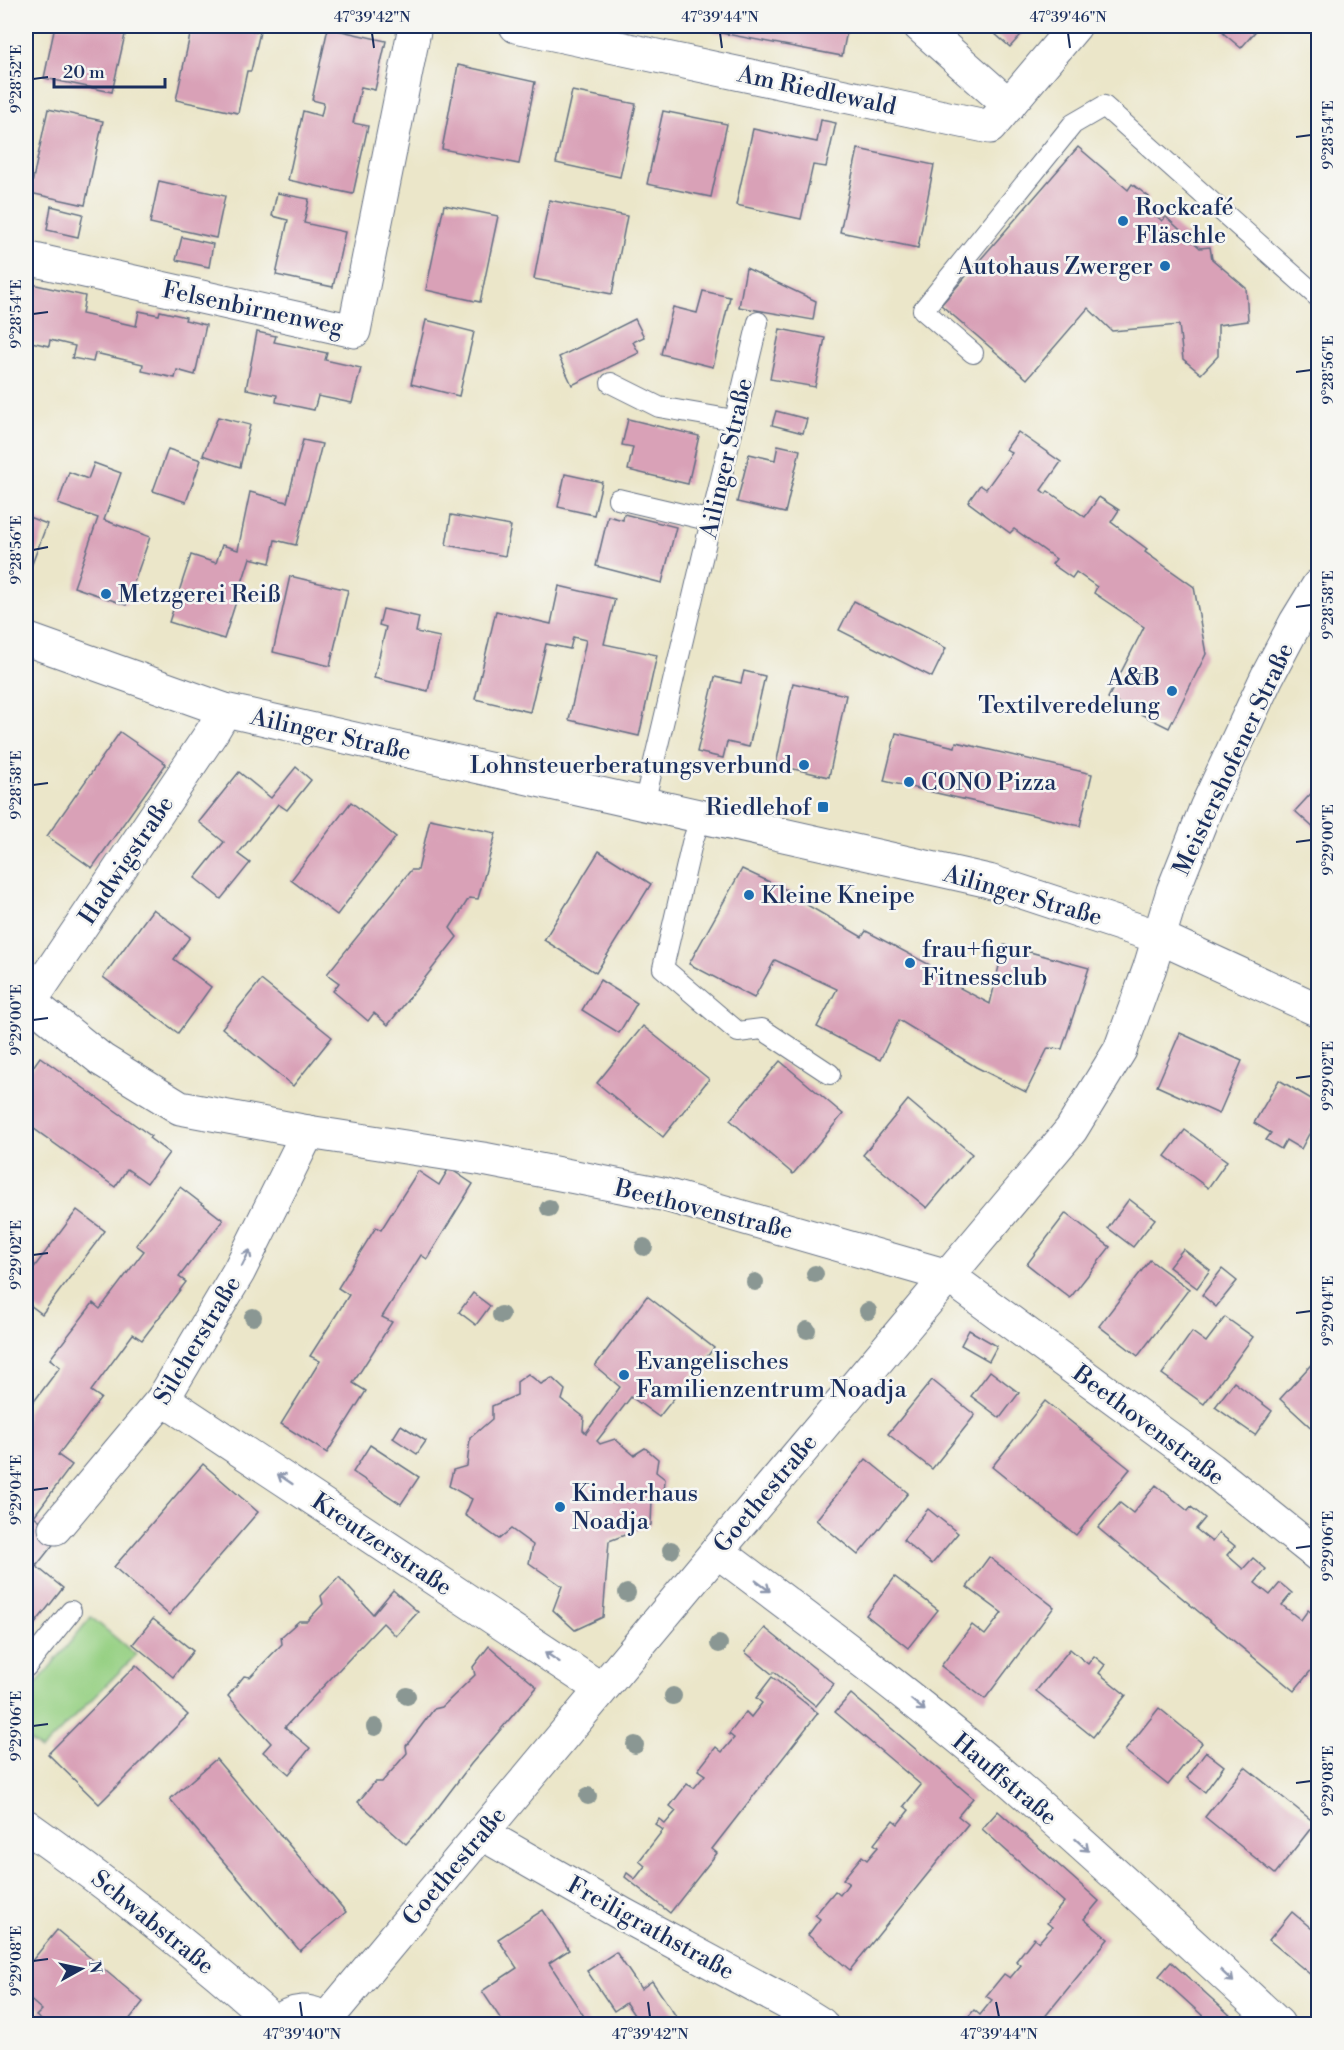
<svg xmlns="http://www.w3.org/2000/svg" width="1344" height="2050" viewBox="0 0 1344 2050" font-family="'Libre Bodoni',serif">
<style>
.green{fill:#96d083;stroke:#588070;stroke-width:1.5}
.building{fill:#d9a1b7}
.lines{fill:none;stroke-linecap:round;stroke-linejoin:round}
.lane-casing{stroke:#646f83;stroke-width:22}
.street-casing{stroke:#646f83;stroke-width:35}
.secondary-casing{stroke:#646f83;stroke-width:35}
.lane{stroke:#fff;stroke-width:20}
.street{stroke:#fff;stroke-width:33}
.secondary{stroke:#fff;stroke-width:33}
.tree{fill:#8a9793}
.oneway{stroke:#8d97ae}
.ticks{fill:none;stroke:#1b2f5e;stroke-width:2}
.poi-dot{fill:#1f6fb2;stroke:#f6f6f2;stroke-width:2}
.labels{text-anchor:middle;stroke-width:5;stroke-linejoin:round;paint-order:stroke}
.street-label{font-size:24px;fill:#1b2f5e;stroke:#f6f6f2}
.poi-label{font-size:24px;fill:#1b2f5e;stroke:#f6f6f2;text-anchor:start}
.neatline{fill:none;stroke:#1b2f5e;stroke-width:2}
.ticks-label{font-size:15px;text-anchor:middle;fill:#1b2f5e}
</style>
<rect width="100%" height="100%" fill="#f6f6f2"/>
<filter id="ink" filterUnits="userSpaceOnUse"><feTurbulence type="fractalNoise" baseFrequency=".0167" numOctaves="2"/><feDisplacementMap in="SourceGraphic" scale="12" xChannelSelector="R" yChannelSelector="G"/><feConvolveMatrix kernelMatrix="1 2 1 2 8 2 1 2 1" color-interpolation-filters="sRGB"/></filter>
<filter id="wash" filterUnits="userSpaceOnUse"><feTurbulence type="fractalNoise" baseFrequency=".008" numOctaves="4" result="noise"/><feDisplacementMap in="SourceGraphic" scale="24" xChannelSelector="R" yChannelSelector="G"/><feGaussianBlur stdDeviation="1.35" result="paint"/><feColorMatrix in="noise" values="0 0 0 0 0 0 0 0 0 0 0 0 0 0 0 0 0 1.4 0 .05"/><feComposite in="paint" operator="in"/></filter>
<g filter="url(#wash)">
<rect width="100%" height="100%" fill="#ebe6c9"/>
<path class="green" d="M91,1617l45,38 -95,95 -15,-12v-42z"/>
<g id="blocks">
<g class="building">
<path d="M55,26h72l-15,66 -68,-14z"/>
<path d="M192,26h37l31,6 -9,39h-4l-9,42 -62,-13z"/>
<path d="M701,26h147l-6,30 -142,-27z"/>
<path d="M986,26h43l-19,21z"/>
<path d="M1221,26h39l-19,22 -18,-15 3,-3z"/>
<path d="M328,28l58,13 -11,49 -14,-3 -5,23 -3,13 15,3 -15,68 -65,-14 15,-69 18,5 3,-13 -12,-3z"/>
<path d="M458,65l77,17 -16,82 -77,-15z"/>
<path d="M572,91l64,13 -16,73 -64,-14z"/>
<path d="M48,109l55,12 -18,84 -55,-12z"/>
<path d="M663,111l64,13 -16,73 -64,-13z"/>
<path d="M821,120l15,3 -10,44 -13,-2 -12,54 -65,-14 17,-76 64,13z"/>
<path d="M1078,147l50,43 4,-6 17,13 -5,7 18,17 4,-4 34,31 10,-1 2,12 34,29 2,33 -30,4v31l-17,18 -18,-15 -4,-34 -67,6 -24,-23 -61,71 -86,-74z"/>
<path d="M858,149l76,16 -16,83 -78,-16z"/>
<path d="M159,181l66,15 -9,42 -66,-15z"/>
<path d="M277,193l32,6 -5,24 41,9 -12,55 -57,-12 12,-55 -16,-4z"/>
<path d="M549,200l78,16 -15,78 -78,-15z"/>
<path d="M444,205l54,11 -18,86 -54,-12z"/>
<path d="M51,206l32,8 -5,23 -31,-7z"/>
<path d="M182,237l31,7 -4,23 -33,-7z"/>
<path d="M746,268l70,33 -3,19 -74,-13z"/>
<path d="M32,284l53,12 -3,18 54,12 3,-15 20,4 1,-4 26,6 -1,3 21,5 -11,50 -18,-5 -2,8 -33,-7 1,-7 -48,-11 -2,9 -21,-4 3,-12 -25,-6 -1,6 -18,-4 1,-6 -6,-2v-34l2,1z"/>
<path d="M703,291l27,6 -17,70 -52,-13 12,-47 24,6z"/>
<path d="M635,319l9,18 -11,5 6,11 -67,32 -13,-28z"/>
<path d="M426,320l48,12 -15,64 -48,-12z"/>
<path d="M780,329l45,9 -10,49 -45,-8z"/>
<path d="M257,332l19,4 -2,6 53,11 -2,7 36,8 -9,35 -34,-7 -4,14 -38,-8 1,-7 -31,-6z"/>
<path d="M776,411l31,8 -4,14 -31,-8z"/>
<path d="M218,417l32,8 -10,42 -37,-12z"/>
<path d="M628,419l71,17 -11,48 -60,-14 5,-23 -11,-2z"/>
<path d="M1018,432l43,30 -20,28 5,4 2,-3 37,26 14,-20 20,13 -8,12 36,27 -2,3 49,35 12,67 -37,74 -61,-30 36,-71 -50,-34 3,-6 -21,-15 -4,6 -20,-14 4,-5 -42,-30 -4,4 -42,-31 12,-17 6,4 26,-36 -6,-4z"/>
<path d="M303,440l19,4 -26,101 -21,-5 -5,23 -20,-5 -26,81 -55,-17 22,-67 25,8 6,-18 16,5 12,-58 37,10z"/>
<path d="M778,445l22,5 -15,63 -48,-11 12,-48 26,6z"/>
<path d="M168,449l33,11 -15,42 -33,-11z"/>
<path d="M94,463l27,10 -17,47 46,17 -24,68 -52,-18 24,-69 -40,-14 11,-32 19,7z"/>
<path d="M565,474l37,8 -8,33 -36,-8z"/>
<path d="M624,514l52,13 -14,56 -66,-17 12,-50 15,4z"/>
<path d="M451,515l60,11 -6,30 -59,-11z"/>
<path d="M26,516l21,8 -18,48 -3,-2z"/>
<path d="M290,576l58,14 -18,76 -57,-14z"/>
<path d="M559,586l56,13 -11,45 53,11 -18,81 -70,-16 17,-80 -13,-3 -3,12 -24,-5 -16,68 -55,-13 21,-88 55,13z"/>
<path d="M854,601l92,47 -14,29 -93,-47z"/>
<path d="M383,609l36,8 -3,15 24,5 -12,54 -54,-13 12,-51 -7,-2z"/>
<path d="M744,671l21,5 -16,71 -22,-5 -4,16 -26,-6 18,-75 26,6z"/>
<path d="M793,683l53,12 -17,82 -53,-12z"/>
<path d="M120,732l46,32 -74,104 -45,-32z"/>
<path d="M896,733l59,14 1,-5 136,32 -12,52 -196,-45z"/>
<path d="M296,767l15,13 -24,30 -9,-6 -40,50 12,9 -29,36 -26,-21 29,-36 -25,-20 40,-50 32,26z"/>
<path d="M1318,786v46l-23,-21z"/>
<path d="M351,802l45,35 -59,78 -46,-35z"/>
<path d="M430,819l66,14 -18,66 -9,-1 -19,30 7,9 -69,88 -14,-12 -6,8 -35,-30 6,-8 -12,-9 84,-104h7z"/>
<path d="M599,851l52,33 -55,89 -52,-33z"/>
<path d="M742,869l62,29 -2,4 60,35 4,-6 64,34 -2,6 62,33 14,-59 85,23 -27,81 -14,-1 -22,44 -50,-25 -77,-47 -19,40 -63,-33 20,-38 -62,-29 -21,38 -65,-34z"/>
<path d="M153,909l37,28 -16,22 37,28 -33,46 -75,-56z"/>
<path d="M261,980l71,57 -39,49 -71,-58z"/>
<path d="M600,980l37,23 -18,30 -37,-23z"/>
<path d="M643,1026l66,53 -46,58 -66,-54z"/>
<path d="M1180,1033l62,28 -23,53 -62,-28z"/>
<path d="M40,1057l111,79 -2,2 20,15 -22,30 -20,-14 -12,18 -89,-64v-46z"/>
<path d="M780,1061l63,53 -50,60 -63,-54z"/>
<path d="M1279,1080l39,23v14l-17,32 -15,-9 -5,9 -15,-9 5,-7 -17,-10z"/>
<path d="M908,1100l64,54 -45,54 -64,-53z"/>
<path d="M1185,1130l42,31 -19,27 -43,-32z"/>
<path d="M449,1168l24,16 -46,75 -6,-4 -39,62 10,5 -39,61 13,8 -39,62 -46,-29 39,-63 -10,-5 39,-61 -11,-7 38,-61 5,3 37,-59 21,14z"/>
<path d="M180,1187l43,33 -44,57 7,5 -44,58 -9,-6 -42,57 10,7 -43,57 14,10 -38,51 26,20 -23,29 -11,-8v-31l1,-2 -1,-2v-110l34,-45 -10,-8 43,-56 7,6 44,-58 -8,-6z"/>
<path d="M1129,1199l26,20 -22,28 -25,-19z"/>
<path d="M77,1210l28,21 -63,83 -16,-12v-24z"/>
<path d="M1066,1213l44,34 -40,51 -43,-34z"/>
<path d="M1183,1249l27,21 -13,18 -28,-21z"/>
<path d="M1150,1260l39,29 -51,67 -39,-30z"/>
<path d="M1222,1269l15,12 -21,26 -14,-12z"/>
<path d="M473,1293l17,13 -14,19 -17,-13z"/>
<path d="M647,1296l67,52 -55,69 -28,-20 -34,44 3,3 15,-5 19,16 11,-7 13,11 -2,13 9,7 -1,14 -12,6 -1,26 -42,16 -6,76 -28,13 -22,-20 9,-24 -33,-23 4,-18 -22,-16 -12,10 -34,-24 7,-16 -23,-13 4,-16 14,-4 3,-28 22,-19v-13l25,-11v-13l11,-8 13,10 11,-6 13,12 -3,10 22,17 -1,13 3,3 34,-46 -25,-21z"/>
<path d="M1225,1317l28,20 -49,67 -42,-30 30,-42 14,10z"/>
<path d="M969,1330l28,16 -8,15 -28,-16z"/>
<path d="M1318,1357v77l-38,-35z"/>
<path d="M990,1371l29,22 -19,25 -29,-22z"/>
<path d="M932,1380l43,35 -43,54 -44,-35z"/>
<path d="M1234,1382l38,29 -17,24 -40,-28z"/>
<path d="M1045,1401l85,68 -54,66 -84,-68z"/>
<path d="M401,1425l25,16 -9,13 -24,-16z"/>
<path d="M370,1445l49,32 -18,27 -48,-32z"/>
<path d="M866,1459l42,34 -50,62 -42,-35z"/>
<path d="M203,1464l55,48 -89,103 -55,-48z"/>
<path d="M1156,1485l32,26 3,-4 14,11 -9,11 16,13 7,-9 16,13 -8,9 16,14 10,-11 13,11 -11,14 15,12 10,-12 12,10 -10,12 19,15 7,-10 10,8v9l-5,6 5,5v24l-24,29 -196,-163 22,-25 13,10z"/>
<path d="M928,1509l30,24 -26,31 -29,-24z"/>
<path d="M989,1557l65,50 -69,92 -44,-33 31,-41 13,10 17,-22 -35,-26z"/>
<path d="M36,1566l27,22 -37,47v-56z"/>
<path d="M339,1577l34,37 20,-24 25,22 -22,24 -13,-13 -98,104 25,21 -21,26 -26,-22 8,-9 -43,-47 16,-20 6,1 32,-33 -1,-7 18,-16h8l16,-17 -2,-8z"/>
<path d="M895,1577l43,33 -30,38 -42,-33z"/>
<path d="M153,1619l40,32 -20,26 -40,-33z"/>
<path d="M765,1628l69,56 -18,22 -42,-34 -2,2 -27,-22z"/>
<path d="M489,1646l48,41 -66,77 -41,54 -24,26 -48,-42 17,-20h7l25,-29 -1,-7 28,-37 8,-2 33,-32 -2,-8z"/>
<path d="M1070,1649l18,15 6,-8 11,9 -6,8 27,22 -33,42 -57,-46z"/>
<path d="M136,1665l52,50 -89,89 -51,-50z"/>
<path d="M772,1677l46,36 -106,136 5,4 -47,60 -45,-36 2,-4 8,6 10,-13 -6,-5 24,-31 -8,-6 4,-5 6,5 11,-13 -6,-5 17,-22 7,4 11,-13 -7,-5 18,-23 6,5 12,-14 -5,-4 17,-22 5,5 11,-14 -6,-5z"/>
<path d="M851,1694l122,104 -15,18 10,8 -118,146 -42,-35 12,-16 -5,-4 20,-24 5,4 9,-12 -6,-4 19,-23 5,4 11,-13 -4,-3 19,-24 5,4 11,-14 -5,-4 17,-21 -86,-73z"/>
<path d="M1159,1708l43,35 -34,42 -43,-34z"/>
<path d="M1206,1752l18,14 -19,26 -18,-14z"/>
<path d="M216,1759l130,153 -46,39 -130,-152z"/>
<path d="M1245,1767l70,56 -40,51 -70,-57z"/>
<path d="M998,1811l101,90 -15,18 24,20 -69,85h-77l12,-14 6,5 12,-15 -6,-4 18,-22 6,4 11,-13 -5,-4 18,-23 5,4 13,-15 -5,-4 17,-21 -82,-73z"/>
<path d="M543,1910l26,40 -20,13 40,61h-85l-22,-33 35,-23 -19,-29z"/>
<path d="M1292,1912l26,22v47l-49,-41z"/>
<path d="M57,1930l86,72 -15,19 4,3h-85l-11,-8 6,-6 -16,-14v-28z"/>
<path d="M616,1952l25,37 11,-8 28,41 -3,2h-37l-14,-21 -12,8 -27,-40z"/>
<path d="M1171,1962l61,55 -7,7h-26l6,-6 -46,-42z"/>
<path d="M710,2018l4,6h-14z"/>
</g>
</g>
</g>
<g filter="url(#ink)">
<use href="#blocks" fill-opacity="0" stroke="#646f83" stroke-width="1.5"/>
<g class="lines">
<g class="lane-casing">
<g id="lane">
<path d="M973,353l-50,-43 150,-186 31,-18 214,191"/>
<path d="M611,383l48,24 75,13"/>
<path d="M618,499l94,22"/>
<path d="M644,804l114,-482"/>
<path d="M701,817l-9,26 -29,125 75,64 24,-3 68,45"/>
<path d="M26,1667l45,-56"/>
</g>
</g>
<g class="street-casing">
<g id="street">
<path d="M516,26l474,101 85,-101"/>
<path d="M920,26l89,79"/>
<path d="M26,258l328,73 61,-305"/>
<path d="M30,1002l72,58 78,48 128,24 175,27 179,35 286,82 263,193 107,86"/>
<path d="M26,1008l186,-276 13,-22"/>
<path d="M163,1399l438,290"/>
<path d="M55,1528l108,-129 76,-128 69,-139"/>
<path d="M717,1551c100,75 201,150 296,232 90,79 178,160 265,241"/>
<path d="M26,1826c86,61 171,127 250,198"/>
<path d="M481,1833l143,82 165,89 32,20"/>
</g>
</g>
<g class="secondary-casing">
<g id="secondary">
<path d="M26,639l199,71 764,171 170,56 159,73"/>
<path d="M325,2021l392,-470 354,-421 49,-80 30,-83 23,-76 33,-83 61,-131 29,-55 22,-36"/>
<path d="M275,2024c16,-14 38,-18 52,0"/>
</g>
</g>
<use href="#lane" class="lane"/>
<use href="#street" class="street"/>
<use href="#secondary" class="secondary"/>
</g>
<g class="tree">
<circle cx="549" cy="1208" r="9"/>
<circle cx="644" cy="1247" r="9"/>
<circle cx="815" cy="1274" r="9"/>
<circle cx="755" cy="1282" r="9"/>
<circle cx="868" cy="1311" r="9"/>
<circle cx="501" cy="1315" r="9"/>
<circle cx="253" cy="1317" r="9"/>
<circle cx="807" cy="1330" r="9"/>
<circle cx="671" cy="1550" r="9"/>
<circle cx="627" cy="1593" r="9"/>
<circle cx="719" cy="1644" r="9"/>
<circle cx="407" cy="1696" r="9"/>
<circle cx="673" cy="1696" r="9"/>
<circle cx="375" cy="1727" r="9"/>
<circle cx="635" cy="1745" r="9"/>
<circle cx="588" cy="1796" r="9"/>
</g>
<defs><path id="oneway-shaft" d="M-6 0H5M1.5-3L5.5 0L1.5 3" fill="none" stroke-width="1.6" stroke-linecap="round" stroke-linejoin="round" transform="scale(1.5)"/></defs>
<g class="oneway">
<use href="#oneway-shaft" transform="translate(246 1258) rotate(-64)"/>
<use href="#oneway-shaft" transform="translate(285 1479) rotate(-146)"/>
<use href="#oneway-shaft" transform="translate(763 1586) rotate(37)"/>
<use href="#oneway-shaft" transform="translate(552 1657) rotate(-146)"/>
<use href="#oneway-shaft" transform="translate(918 1705) rotate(39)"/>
<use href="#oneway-shaft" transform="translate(1082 1845) rotate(42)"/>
<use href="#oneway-shaft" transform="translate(1227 1976) rotate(43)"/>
</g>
</g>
<path class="ticks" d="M372,33l2,15M720,33l2,15M1068,33l2,15M33,79l15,-2M1296,137l15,-2M33,314l15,-2M1296,372l15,-2M33,550l15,-3M1296,607l15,-2M33,785l15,-2M1296,842l15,-2M33,1020l15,-2M1296,1078l15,-2M33,1255l15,-2M1296,1313l15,-2M33,1490l15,-2M1296,1548l15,-2M33,1726l15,-2M1296,1783l15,-2M33,1961l15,-2M300,2002l2,15M648,2002l2,15M996,2002l3,15"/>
<g class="poi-dot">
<circle cx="1123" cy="221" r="6"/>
<circle cx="1165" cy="266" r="6"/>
<circle cx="106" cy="594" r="6"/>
<circle cx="1172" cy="691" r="6"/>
<circle cx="804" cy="765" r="6"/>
<circle cx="909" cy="782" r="6"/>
<rect x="817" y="801" width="12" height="12" rx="3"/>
<circle cx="749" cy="895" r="6"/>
<circle cx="910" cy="963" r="6"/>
<circle cx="624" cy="1375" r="6"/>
<circle cx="560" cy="1507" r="6"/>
</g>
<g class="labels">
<g class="street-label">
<text transform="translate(817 90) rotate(12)" y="8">Am Riedlewald</text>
<text transform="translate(253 308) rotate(12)" y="8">Felsenbirnenweg</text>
<text transform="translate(726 458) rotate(-77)" y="8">Ailinger Straße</text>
<text transform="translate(331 734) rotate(13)" y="8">Ailinger Straße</text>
<text transform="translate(1233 759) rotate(-65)" y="8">Meistershofener Straße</text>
<text transform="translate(126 860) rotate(-56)" y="8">Hadwigstraße</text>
<text transform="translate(1023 895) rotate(16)" y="8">Ailinger Straße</text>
<text transform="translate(704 1209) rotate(14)" y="8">Beethovenstraße</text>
<text transform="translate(197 1340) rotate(-59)" y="8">Silcherstraße</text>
<text transform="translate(1149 1425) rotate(37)" y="8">Beethovenstraße</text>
<text transform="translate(765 1493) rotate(-50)" y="8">Goethestraße</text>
<text transform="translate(382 1544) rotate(34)" y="8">Kreutzerstraße</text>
<text transform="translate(1005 1779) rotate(40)" y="8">Hauffstraße</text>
<text transform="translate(454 1866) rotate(-50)" y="8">Goethestraße</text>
<text transform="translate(153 1922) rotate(39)" y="8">Schwabstraße</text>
<text transform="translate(651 1928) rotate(29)" y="8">Freiligrathstraße</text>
</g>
<g class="poi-label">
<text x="1135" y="215">Rockcafé<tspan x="1135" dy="28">Fläschle</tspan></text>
<text x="1153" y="274" text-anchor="end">Autohaus Zwerger</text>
<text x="118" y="602">Metzgerei Reiß</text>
<text x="1160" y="685" text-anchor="end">A&amp;B<tspan x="1160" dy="28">Textilveredelung</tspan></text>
<text x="792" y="773" text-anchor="end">Lohnsteuerberatungsverbund</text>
<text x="921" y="790">CONO Pizza</text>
<text x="811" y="815" text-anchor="end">Riedlehof</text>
<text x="761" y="903">Kleine Kneipe</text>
<text x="922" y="957">frau+figur<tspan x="922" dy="28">Fitnessclub</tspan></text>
<text x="636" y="1369">Evangelisches<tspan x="636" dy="28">Familienzentrum Noadja</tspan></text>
<text x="572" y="1501">Kinderhaus<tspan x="572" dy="28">Noadja</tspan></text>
</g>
</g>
<rect width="1344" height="2050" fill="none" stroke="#f6f6f2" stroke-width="66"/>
<g transform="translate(81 1969) rotate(82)" stroke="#f6f6f2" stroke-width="4.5" paint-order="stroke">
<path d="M0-4.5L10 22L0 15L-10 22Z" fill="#1b2f5e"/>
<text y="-9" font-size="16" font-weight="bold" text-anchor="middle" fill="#1b2f5e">N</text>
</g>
<path d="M54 78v9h111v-9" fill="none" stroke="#1b2f5e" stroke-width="3"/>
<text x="63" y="78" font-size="18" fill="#1b2f5e" stroke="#f6f6f2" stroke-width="4.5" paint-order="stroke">20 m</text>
<rect x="33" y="33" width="1278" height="1984" class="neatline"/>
<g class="ticks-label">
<text x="372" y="22">47°39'42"N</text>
<text x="720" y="22">47°39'44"N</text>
<text x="1068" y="22">47°39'46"N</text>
<text transform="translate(16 79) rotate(-90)" y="5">9°28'52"E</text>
<text transform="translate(1328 135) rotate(-90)" y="5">9°28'54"E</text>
<text transform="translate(16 314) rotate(-90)" y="5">9°28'54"E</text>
<text transform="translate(1328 370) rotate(-90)" y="5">9°28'56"E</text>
<text transform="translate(16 550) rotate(-90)" y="5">9°28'56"E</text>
<text transform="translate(1328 605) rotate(-90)" y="5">9°28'58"E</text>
<text transform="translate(16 785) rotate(-90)" y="5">9°28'58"E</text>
<text transform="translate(1328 840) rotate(-90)" y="5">9°29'00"E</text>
<text transform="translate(16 1020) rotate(-90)" y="5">9°29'00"E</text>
<text transform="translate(1328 1076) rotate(-90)" y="5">9°29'02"E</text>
<text transform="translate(16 1255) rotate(-90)" y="5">9°29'02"E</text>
<text transform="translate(1328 1311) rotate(-90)" y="5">9°29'04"E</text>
<text transform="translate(16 1490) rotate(-90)" y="5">9°29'04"E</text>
<text transform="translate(1328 1546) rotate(-90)" y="5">9°29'06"E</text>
<text transform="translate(16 1726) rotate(-90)" y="5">9°29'06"E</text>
<text transform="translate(1328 1781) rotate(-90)" y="5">9°29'08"E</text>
<text transform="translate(16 1961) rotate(-90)" y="5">9°29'08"E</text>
<text x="302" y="2039">47°39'40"N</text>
<text x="650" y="2039">47°39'42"N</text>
<text x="999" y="2039">47°39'44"N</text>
</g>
</svg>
